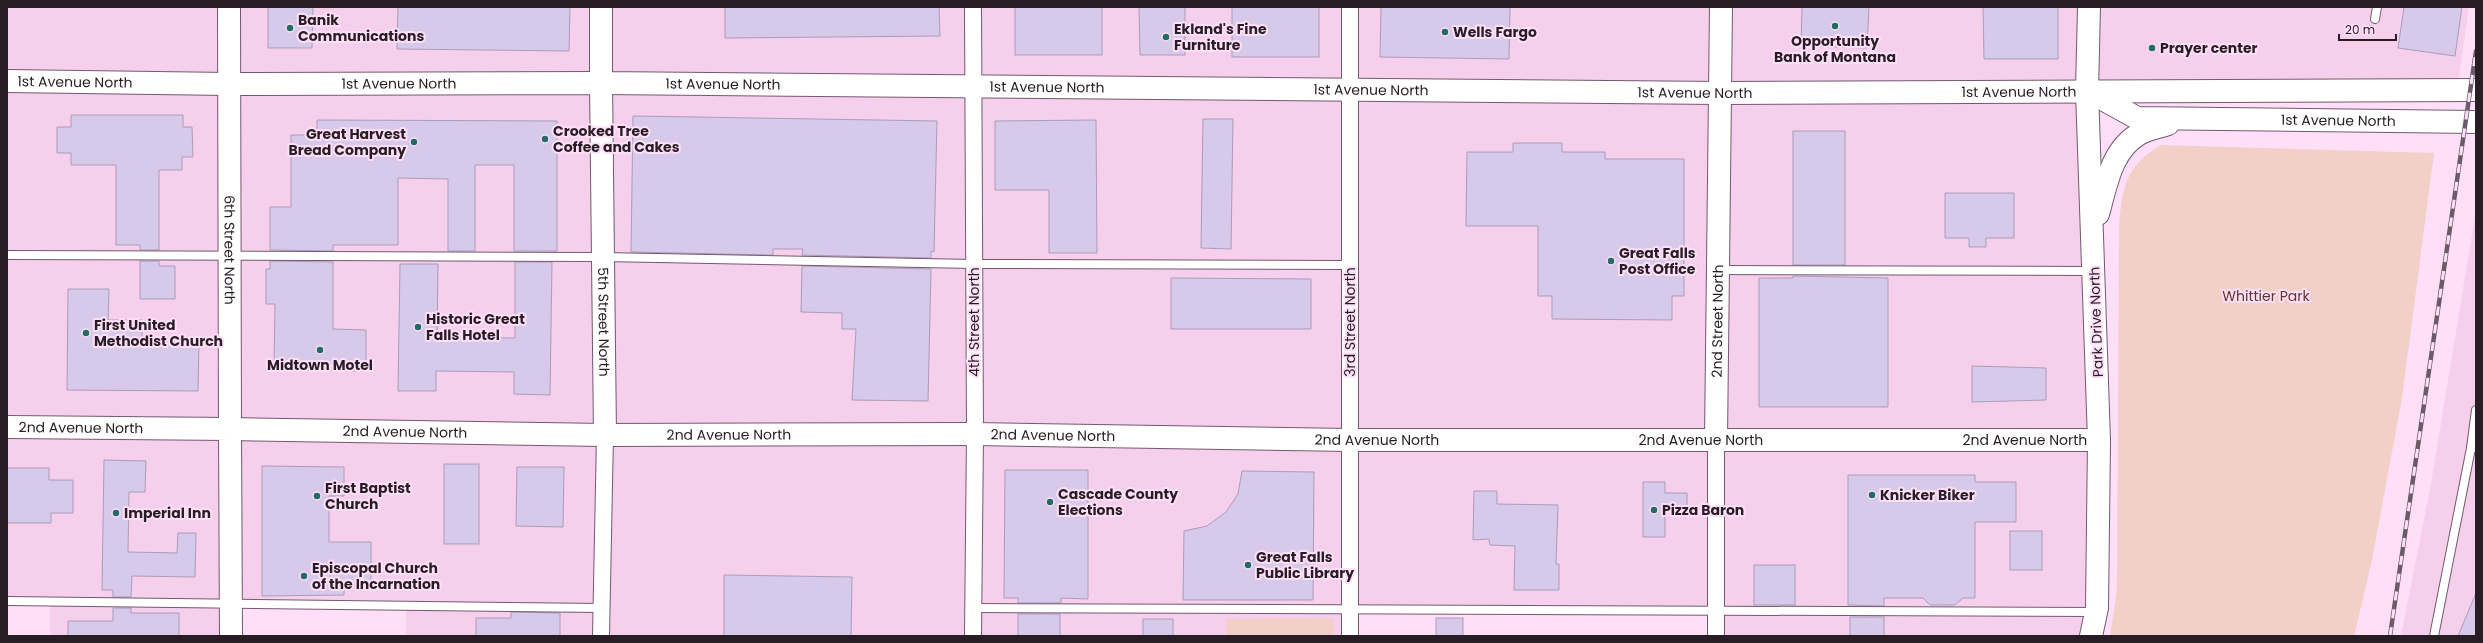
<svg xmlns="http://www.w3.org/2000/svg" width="2483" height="643" viewBox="0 0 2483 643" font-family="Poppins,sans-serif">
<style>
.built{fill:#f5cfec}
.green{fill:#f2d0c8}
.building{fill:#d6c9e9;stroke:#aa9dbb}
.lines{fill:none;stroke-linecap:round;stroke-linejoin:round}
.lane-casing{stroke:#74596e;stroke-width:10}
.street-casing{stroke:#74596e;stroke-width:18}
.secondary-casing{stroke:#74596e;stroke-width:24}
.primary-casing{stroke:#74596e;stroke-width:24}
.lane{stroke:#fff;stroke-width:8}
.street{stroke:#fff;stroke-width:16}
.secondary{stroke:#fff;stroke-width:22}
.primary{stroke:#fff;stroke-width:22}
.rail-casing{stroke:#6b5a67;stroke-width:4.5}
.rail{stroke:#fedff7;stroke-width:3;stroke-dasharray:9;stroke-linecap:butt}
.poi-dot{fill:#226c67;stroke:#fedff7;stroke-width:1.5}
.labels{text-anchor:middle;stroke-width:4;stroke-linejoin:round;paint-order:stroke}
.poi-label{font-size:14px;font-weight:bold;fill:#281d25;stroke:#fedff7;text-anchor:start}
.street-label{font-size:14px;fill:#281d25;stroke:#fedff7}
.park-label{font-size:14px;fill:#65352b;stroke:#fedff7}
</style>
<rect width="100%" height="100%" fill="#fedff7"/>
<g class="built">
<path d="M7,7h2462l-12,83 -370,1 4,545h-375v-25l-366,-2v27h-944v-30l-175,-2v32h-181v-35h-43z"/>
<path d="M2476,210v426h-75l30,-152z"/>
</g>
<g class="green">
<path d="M2161,145l273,8 -32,245 -30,162 -18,76h-244l7,-46 2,-363c3,-39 6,-61 42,-82z"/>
<path d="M1333,618l1,18h-108v-17z"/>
</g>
<g class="building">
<path d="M268,7h45l-1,41h-44z"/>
<path d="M398,7h172l-1,44 -172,-2z"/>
<path d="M725,7h214l1,29 -215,2z"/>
<rect x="1015" y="7" width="87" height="48"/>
<path d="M1139,7h46v48h-45z"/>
<rect x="1232" y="7" width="87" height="50"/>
<path d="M1381,7h129l-1,52 -129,-2z"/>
<path d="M1802,7h67l-2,41 -66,-2z"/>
<path d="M1983,7h75v52h-74z"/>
<path d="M2404,7h58l-7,49 -57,-8z"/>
<path d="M71,115h112v12h9l1,30h-11v13h-23v80h-19v-5h-24v-80h-45v-12h-14v-26h14z"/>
<path d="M633,116l304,5 -3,131 -3,-1v7l-129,-3 1,-6h-30v6l-142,-3z"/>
<path d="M1203,119h30l-2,130 -30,-1z"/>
<path d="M317,120l240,1v130h-43v-86h-39v86h-27v-72l-50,-1v67h-65v6l-63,-1v-43h21v-72h26z"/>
<path d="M1096,120l1,133h-48v-63h-54v-69z"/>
<rect x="1793" y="131" width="52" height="134"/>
<path d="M1513,143h49v9h43v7h79v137h-12v24l-120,-1v-23h-14v-70h-72l1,-74h46z"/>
<path d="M1945,193h69v45h-28v9h-17v-9h-24z"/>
<path d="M140,261h19v5h16v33h-35z"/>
<path d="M270,261l63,1v67l33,1v41l-92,-1 1,-66h-9v-35h4z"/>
<path d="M515,262h37l-2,133 -36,-1v-22l-78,-1v20h-38l2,-127h38l-1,73 78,1z"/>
<path d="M802,266l129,3 -3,132 -76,-1 4,-71h-14v-16l-41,-1z"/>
<path d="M1793,276l95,2v129h-129v-129h34z"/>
<path d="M1171,278l140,1v50h-140z"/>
<path d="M68,289h41l-1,31h34v21l57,1 -1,49 -131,-1z"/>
<path d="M1972,366l74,2v32l-74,2z"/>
<path d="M104,460l42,1 -1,31h-16l-1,60 49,1 1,-20h18l-1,44 -63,-1 -1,21h-18v-7h-11z"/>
<rect x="444" y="464" width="35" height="80"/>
<path d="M262,466l82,1v29h-15v46h42v42h-27v11l-82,1z"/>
<path d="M517,467h47l-1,60 -47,-1z"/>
<path d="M7,468h42v12h24v33h-22v10h-44z"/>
<path d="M1005,470h83v129l-27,-1v5h-43v-5h-14z"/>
<path d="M1242,471l72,1 -1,128h-130l1,-69 23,-5 19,-14 12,-18z"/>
<path d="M1848,475h127v7h41v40h-41v76h-12l-8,7h-25l-7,-7h-39v8l-36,-1z"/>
<path d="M1643,482h22v11h22v15l-22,-1v30h-22z"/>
<path d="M1474,491h23v13l61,1 -2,59h3v26h-45l1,-44 -25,-1 -1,-6 -16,1z"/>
<rect x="2010" y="531" width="32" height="39"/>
<rect x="1754" y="565" width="41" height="40"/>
<path d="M724,575l128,2 -1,59h-127z"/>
<path d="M2476,593v43h-18z"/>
<path d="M113,608h18v5h48v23h-111v-15h45z"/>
<path d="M511,612l49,1v23h-84v-18h35z"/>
<rect x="1018" y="614" width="42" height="22"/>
<rect x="1850" y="617" width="34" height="19"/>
<rect x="1436" y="618" width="27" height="18"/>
<rect x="1143" y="619" width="30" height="17"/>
</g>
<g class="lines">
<g class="lane-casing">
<g id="lane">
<path d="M2375,19l2,-12"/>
<path d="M7,255l596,2 371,7 376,1"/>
<path d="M1719,270l374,1"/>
<path d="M2475,448h-4l5,-38"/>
<path d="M7,601l595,7"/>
<path d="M973,608l1121,4"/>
<path d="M2434,636l37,-188"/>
</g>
</g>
<g class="street-casing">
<g id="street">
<path d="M1716,439v197"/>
<path d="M601,636l4,-201"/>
<path d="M973,636l2,-202 -2,-427"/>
<path d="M1350,636v-629"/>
</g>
</g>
<g class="secondary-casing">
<g id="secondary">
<path id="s1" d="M7,81l222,3 372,-1 4,352"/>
<path d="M2087,91l2,-84"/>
<path id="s2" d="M7,427l223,2 1,207"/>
<path id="s3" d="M1716,439l5,-432"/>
<path d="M2091,636l6,-28 2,-168"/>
</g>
</g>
<g class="primary-casing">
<g id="primary">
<path id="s4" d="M229,7l1,422 375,6 370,-1 375,6h749l-12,-349"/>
<path id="s5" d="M601,7v76l1120,10 755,-3"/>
<path id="s6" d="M2090,92l47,26 339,4"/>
<path d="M2098,214c8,-28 13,-64 41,-80 8,-5 20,-7 29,-10"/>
</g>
</g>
<use href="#lane" class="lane"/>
<use href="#street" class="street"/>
<use href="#secondary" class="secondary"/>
<use href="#primary" class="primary"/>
<g class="rail-casing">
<path id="rail" d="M2390,636l86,-585"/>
</g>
<use href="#rail" class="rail"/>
</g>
<g class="poi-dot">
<circle cx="1835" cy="26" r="4"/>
<circle cx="290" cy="28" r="4"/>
<circle cx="1445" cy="32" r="4"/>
<circle cx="1166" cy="37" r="4"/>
<circle cx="2152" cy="48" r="4"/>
<circle cx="545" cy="139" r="4"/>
<circle cx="414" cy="142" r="4"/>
<circle cx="1611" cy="261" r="4"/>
<circle cx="418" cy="327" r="4"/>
<circle cx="86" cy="333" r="4"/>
<circle cx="320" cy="350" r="4"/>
<circle cx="1872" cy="495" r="4"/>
<circle cx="317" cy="496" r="4"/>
<circle cx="1050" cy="502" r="4"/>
<circle cx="1654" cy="510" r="4"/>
<circle cx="116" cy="513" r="4"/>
<circle cx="1248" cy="565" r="4"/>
<circle cx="304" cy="576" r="4"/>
</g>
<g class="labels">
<g class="poi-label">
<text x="298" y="25">Banik<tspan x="298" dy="16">Communications</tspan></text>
<text x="1174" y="34">Ekland's Fine<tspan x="1174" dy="16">Furniture</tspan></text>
<text x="1453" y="37">Wells Fargo</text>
<text x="1835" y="46" text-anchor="middle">Opportunity<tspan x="1835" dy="16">Bank of Montana</tspan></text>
<text x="2160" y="53">Prayer center</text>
<text x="553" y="136">Crooked Tree<tspan x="553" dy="16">Coffee and Cakes</tspan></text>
<text x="406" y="139" text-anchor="end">Great Harvest<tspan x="406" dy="16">Bread Company</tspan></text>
<text x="1619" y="258">Great Falls<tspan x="1619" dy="16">Post Office</tspan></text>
<text x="426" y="324">Historic Great<tspan x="426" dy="16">Falls Hotel</tspan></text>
<text x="94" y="330">First United<tspan x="94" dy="16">Methodist Church</tspan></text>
<text x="320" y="370" text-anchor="middle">Midtown Motel</text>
<text x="325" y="493">First Baptist<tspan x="325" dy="16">Church</tspan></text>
<text x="1058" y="499">Cascade County<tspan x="1058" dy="16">Elections</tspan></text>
<text x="1880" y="500">Knicker Biker</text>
<text x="1662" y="515">Pizza Baron</text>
<text x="124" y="518">Imperial Inn</text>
<text x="1256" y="562">Great Falls<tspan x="1256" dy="16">Public Library</tspan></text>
<text x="312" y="573">Episcopal Church<tspan x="312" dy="16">of the Incarnation</tspan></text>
</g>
<g class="street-label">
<text dy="5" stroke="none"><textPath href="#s1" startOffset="68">1st Avenue North</textPath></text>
<text dy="5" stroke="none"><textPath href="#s1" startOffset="392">1st Avenue North</textPath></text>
<text dy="5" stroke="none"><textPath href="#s5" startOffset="198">1st Avenue North</textPath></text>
<text dy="5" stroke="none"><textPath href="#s5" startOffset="522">1st Avenue North</textPath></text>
<text dy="5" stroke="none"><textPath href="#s5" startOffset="846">1st Avenue North</textPath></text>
<text dy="5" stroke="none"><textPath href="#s5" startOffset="1494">1st Avenue North</textPath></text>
<text dy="5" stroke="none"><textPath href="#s5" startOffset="1170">1st Avenue North</textPath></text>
<text dy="5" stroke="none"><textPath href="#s6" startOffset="255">1st Avenue North</textPath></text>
<text dy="5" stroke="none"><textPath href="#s4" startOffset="243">6th Street North</textPath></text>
<text dy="5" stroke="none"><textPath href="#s3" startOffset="118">2nd Street North</textPath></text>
<text dy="5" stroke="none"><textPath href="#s1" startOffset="833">5th Street North</textPath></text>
<text transform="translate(974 322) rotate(-90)" y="5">4th Street North</text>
<text transform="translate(1350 322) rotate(-90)" y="5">3rd Street North</text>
<text transform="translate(2096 322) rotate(-92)" y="5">Park Drive North</text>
<text dy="5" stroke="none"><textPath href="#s2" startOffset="74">2nd Avenue North</textPath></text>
<text dy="5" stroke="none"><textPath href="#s4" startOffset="597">2nd Avenue North</textPath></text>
<text dy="5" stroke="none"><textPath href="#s4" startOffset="921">2nd Avenue North</textPath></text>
<text dy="5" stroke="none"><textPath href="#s4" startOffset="1245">2nd Avenue North</textPath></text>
<text dy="5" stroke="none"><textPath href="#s4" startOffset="1569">2nd Avenue North</textPath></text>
<text dy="5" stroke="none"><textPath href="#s4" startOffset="1893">2nd Avenue North</textPath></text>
<text dy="5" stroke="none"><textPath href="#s4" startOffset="2217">2nd Avenue North</textPath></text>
</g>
<g class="park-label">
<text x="2266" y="301">Whittier Park</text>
</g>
</g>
<rect width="2483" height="643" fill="none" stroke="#281d25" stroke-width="16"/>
<path d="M2339 34v6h57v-6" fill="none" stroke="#281d25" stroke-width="2"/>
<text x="2345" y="34" font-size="12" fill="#281d25" stroke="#fedff7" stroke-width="3" paint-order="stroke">20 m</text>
</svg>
